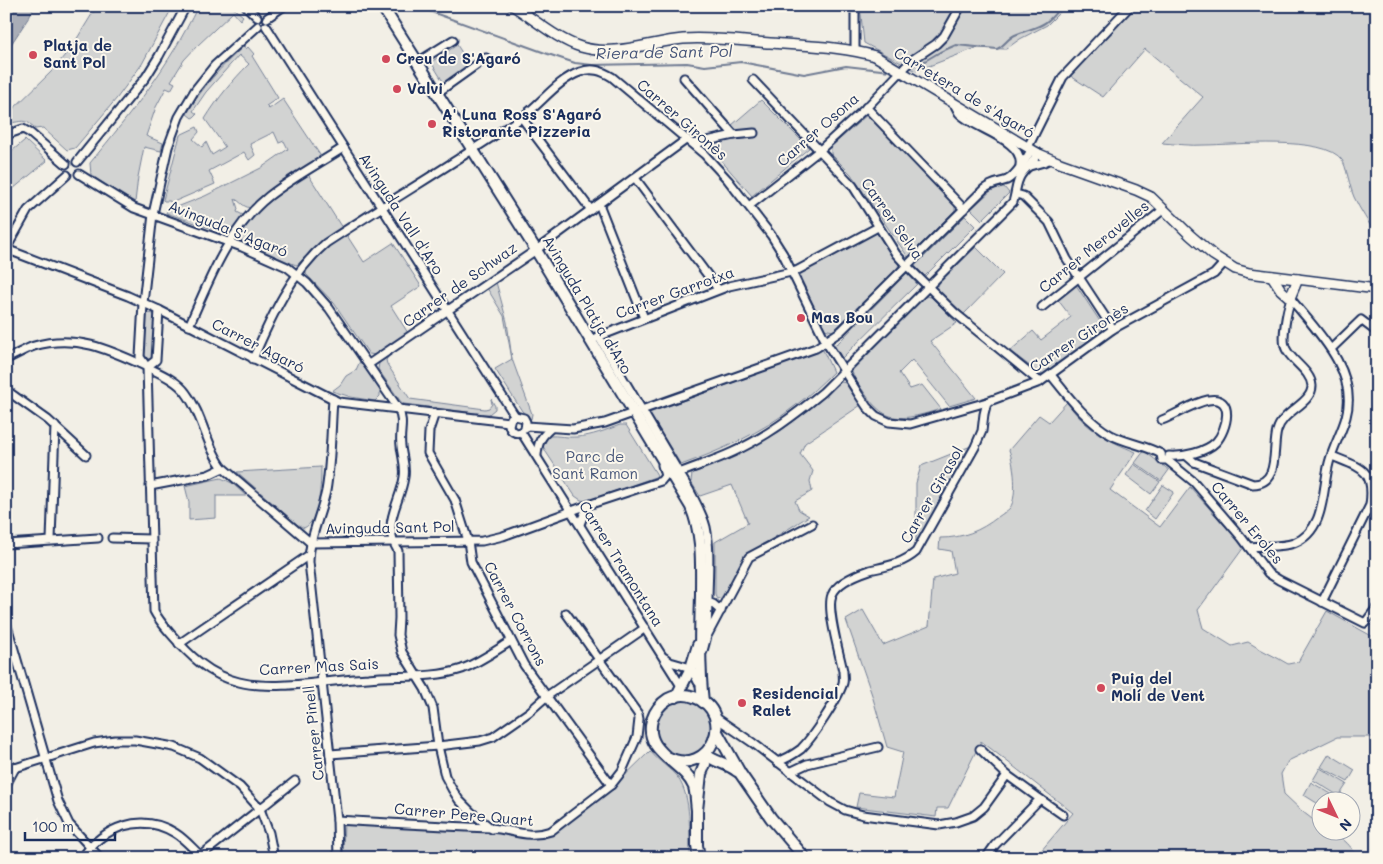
<svg xmlns="http://www.w3.org/2000/svg" width="1383" height="864" viewBox="0 0 1383 864" font-family="Mali,sans-serif">
<style>
.green{fill:#d2d3d2;stroke:#768198}
.water{fill:#a9adb7;stroke:#707b93}
.lines{fill:none;stroke-linecap:round;stroke-linejoin:round}
.stream{stroke:#707b93;stroke-width:2}
.minor-casing{stroke:#1b2f5e;stroke-width:11}
.tertiary-casing{stroke:#1b2f5e;stroke-width:12}
.secondary-casing{stroke:#1b2f5e;stroke-width:14}
.minor{stroke:#fbf7ec;stroke-width:7}
.tertiary{stroke:#fbf7ec;stroke-width:9}
.secondary{stroke:#fbf7ec;stroke-width:10}
.poi-dot{fill:#d1495b;stroke:#fbf7ec;stroke-width:2}
.labels{text-anchor:middle;stroke-width:4;stroke-linejoin:round;paint-order:stroke}
.poi-label{font-size:15px;font-weight:bold;fill:#1b2f5e;stroke:#fbf7ec;text-anchor:start}
.street-label{font-size:15px;fill:#1b2f5e;stroke:#fbf7ec}
.park-label{font-size:15px;fill:#49587b;stroke:#fbf7ec}
.water-label{font-size:16px;font-style:italic;fill:#465579;stroke:#fbf7ec}
</style>
<rect width="100%" height="100%" fill="#f2efe6"/>
<filter id="ink" filterUnits="userSpaceOnUse"><feTurbulence type="fractalNoise" baseFrequency=".02" numOctaves="2"/><feDisplacementMap in="SourceGraphic" scale="10" xChannelSelector="R" yChannelSelector="G"/><feConvolveMatrix kernelMatrix="1 2 1 2 8 2 1 2 1" color-interpolation-filters="sRGB"/></filter>
<g filter="url(#ink)">
<g class="green">
<path d="M97,6h76l-31,58 -25,34 -42,50 -8,2 -24,-22 -8,1c-11,-14 -17,-4 -29,-7v-6l46,-45 21,-26z"/>
<path d="M198,6h33l12,10 -3,4 -7,-8 -36,34 -13,14 -13,21 4,2 -4,7 -5,-2 -10,19 -10,29 17,7 -2,8 -17,-4 -6,30 -3,25 -17,-9 -27,-18 -1,-12c43,-52 78,-95 108,-157z"/>
<path d="M860,6h206l-19,19 -27,14 -14,10 -30,-1 -60,23 -52,-28z"/>
<path d="M1135,6h242v230c-8,-13 -17,-26 -23,-39 -4,-9 -8,-32 -12,-37 -17,-25 -110,-15 -138,-15 -14,1 -28,-1 -42,-2l41,-46 -58,-48 -42,48 -34,-22z"/>
<path d="M457,45l13,20 -26,18 -13,-21z"/>
<path d="M244,46l2,3 2,-2 6,7 -2,2 26,42 -12,8 3,3 14,-10 37,56v3c-25,15 -48,31 -70,50 -8,-2 -9,-6 -15,-9l3,10 -1,3 8,4 -14,17 -4,1 -61,-21 1,-2 38,-15 56,-28 27,-19 -4,-8 -5,2 -5,-11 -24,12 5,11 -6,5 -5,-8 -35,19 6,13 -44,19 -1,-2h-6l-1,-1 17,-65 17,-8 2,5 -6,7 9,8 4,-5 6,13 13,-8 -20,-28c13,-21 27,-38 44,-55l-10,-9 -33,37 -13,19 4,3 -3,3 -2,1 -5,-4c14,-26 35,-48 57,-68z"/>
<path d="M761,100l48,48 -57,48 -47,-54 52,-6v-8l-19,4 -6,-7z"/>
<path d="M869,113l78,80 8,12v5l-47,47 -57,-83 -20,-20v-7z"/>
<path d="M25,140l22,21 -34,28 -7,-10v-23z"/>
<path d="M308,174l34,54 -22,14 -23,23c-4,0 -47,-21 -55,-24 -10,-18 53,-58 66,-67z"/>
<path d="M1004,187l5,6 -27,27 -11,-11 22,-20z"/>
<path d="M965,216l10,10 -50,50 -10,-10z"/>
<path d="M874,233l5,1 20,28 -1,6 -65,63 -9,-2 -25,-55z"/>
<path d="M346,234l18,28 29,-19 28,43 -30,20 17,27 -32,22 -7,-1 -35,-51 -28,-29c1,-17 27,-31 40,-40z"/>
<path d="M976,247l27,27 -39,40 -25,-23 -1,-4 1,-4z"/>
<path d="M907,273l10,11 -75,74 -8,-13 5,-3z"/>
<path d="M496,282l11,40 5,37 20,55 -1,5 -9,-8 -27,-42 17,-10 -8,-43 -17,-28z"/>
<path d="M1076,285l27,41 -1,5 -59,43 -4,-1 -29,-22 23,-20 8,9 30,-23 -13,-17z"/>
<path d="M926,296l5,1 26,26 -27,18 46,57 -27,8 -37,-46 -13,13 11,16 12,-4 19,24c-51,16 -59,12 -87,-32l-2,-5 1,-4z"/>
<path d="M148,313l6,1 1,3 -2,39 -3,3 -4,-1 -2,-3 1,-39z"/>
<path d="M823,350l10,22c-12,12 -25,24 -38,34 -34,27 -73,44 -114,59l-32,-52z"/>
<path d="M389,356l-3,4 1,4 23,35 75,10 4,-1 3,-4 -1,-5 4,7v3l-6,5h-5l-80,-10 -3,-2 -23,-33 1,-6z"/>
<path d="M360,361l20,29v6l-5,5 -24,-4 -19,-6 8,-6 6,-9 10,-6z"/>
<path d="M841,382l5,1 15,22 -56,38 -5,11 13,17 -3,10 2,10 -17,10 4,9 10,6 -58,36 -6,5 -21,39 -7,3 -2,-5v-52l33,-19 -16,-38 -32,11 -9,-14 1,-9 43,-17 44,-24 31,-23z"/>
<path d="M1067,402c17,26 41,39 69,50l-26,38 50,37 30,-40 54,60 -46,63 5,18 29,18 16,-4c12,8 27,14 40,22l10,-2 29,-51 50,28v95l-2,3h-38l-49,24 -7,13 3,20 19,18 17,13v7c20,0 28,11 39,26h-324l38,-45 -92,-72 -33,67h-11l-1,9 -80,-10 3,-14 35,4 9,-45 -16,-5 -15,-52 -26,-75 17,-10 20,35 46,-19 4,-47 22,-6 -4,-22 -12,-2 1,-11c23,0 40,-7 58,-21 4,-3 9,-6 12,-9 8,-12 4,-45 -1,-58l30,-35 10,7z"/>
<path d="M620,425h6l31,50 -2,2 -68,24 -6,-1 -6,-4 -29,-44 -3,-6 5,-10c10,-1 19,2 29,1 15,-1 29,-7 43,-12z"/>
<path d="M971,446l-55,98v-61l5,-17z"/>
<path d="M1144,451l25,19 -8,11 -26,-18z"/>
<path d="M1134,464l26,18 -9,12 -25,-19z"/>
<path d="M321,467c0,16 -1,54 -17,61l-6,-3 -61,-53z"/>
<path d="M221,478l11,5 14,13h-30v22l-27,2v-18l-4,-16z"/>
<path d="M1163,485l11,7 -19,27 -10,-8z"/>
<circle cx="684" cy="728" r="28"/>
<path d="M650,751c8,10 21,18 28,27 14,20 11,54 12,77l-2,3h-345l1,-38 161,10 32,6 27,-10 46,-36z"/>
<path d="M1329,754l26,16 -7,12 -27,-15z"/>
<path d="M1320,768l27,16 -8,12 -26,-16z"/>
<path d="M1311,782l27,16 -2,3 -16,1v3l-16,-10z"/>
</g>
<path class="water" d="M6,6h28l-5,11 -23,35z"/>
<g class="lines">
<g class="stream">
<path d="M415,6l133,48 27,9 17,2 95,-2 18,3 36,-4 63,12 42,-8 44,5"/>
<path d="M918,65l22,-13 16,-7 41,4c7,-3 11,-11 18,-14 24,-10 29,-6 46,-29"/>
</g>
<g class="minor-casing">
<g id="minor">
<path d="M246,6l11,11"/>
<path d="M855,6v44"/>
<path d="M267,18l17,-12"/>
<path d="M258,26l-43,39 -20,25 -16,27 -11,30 -15,67 -10,89 -3,54 7,10 7,244c4,8 10,15 16,22 19,22 39,42 69,49 35,9 91,-2 129,-4 30,-3 64,1 94,-9 18,-7 33,-18 49,-28"/>
<path d="M266,26l249,390"/>
<path d="M418,62l35,-22"/>
<path d="M684,78l50,57"/>
<path d="M753,80l100,106 43,68 11,12 48,47 85,69"/>
<path d="M437,93l49,-35"/>
<path d="M953,102c2,3 4,8 6,11 14,16 65,26 61,52"/>
<path d="M866,107l98,102"/>
<path d="M521,117l70,93"/>
<path d="M6,135l17,-6 7,4 36,31"/>
<path d="M693,144l41,-9 20,-2"/>
<path d="M1028,147l35,-70 67,-71"/>
<path d="M77,162l69,-85 13,-21 27,-50"/>
<path d="M1030,166l14,-4 6,-3"/>
<path d="M79,174l55,34 108,39 45,20 20,16 22,25 69,100c7,15 1,23 3,38 1,11 5,20 3,31 -4,28 -23,45 -6,74l1,67 -1,17 4,17 23,37 8,19 5,38 7,30 7,13 7,11 12,12 21,17"/>
<path d="M635,178l83,111"/>
<path d="M1016,194l7,2 26,26 18,37 46,70"/>
<path d="M599,204l45,114"/>
<path d="M749,206l71,-56 49,-45 43,-45 24,-16 8,-8 17,-30"/>
<path d="M6,249l122,47 31,14 180,92 170,20"/>
<path d="M6,249l22,-39 39,-35"/>
<path d="M1042,307l122,-98"/>
<path d="M189,326c20,-46 40,-98 80,-130 23,-18 49,-32 74,-48"/>
<path d="M598,336l92,155c6,12 13,24 16,36 5,24 2,51 2,75l5,2 8,7"/>
<path d="M595,338l134,-52 67,-15 82,-44"/>
<path d="M1331,349l30,-29 16,12"/>
<path d="M6,359c10,-4 19,-10 28,-13 41,-12 74,3 111,20 14,7 32,14 41,27 17,22 20,53 37,75l88,75 171,-2 21,-5 85,-31 73,-24 4,-5 -3,-11"/>
<path d="M253,359c18,-42 38,-86 73,-116 64,-42 131,-82 195,-125 20,-14 36,-38 59,-46 12,-5 22,-1 32,5l92,77 24,26 43,55 12,19 43,88 33,53 8,12 9,9 13,6 21,2 77,-22 53,-20 73,-53 101,-55 10,-11"/>
<path d="M369,364l167,-114 151,-111"/>
<path d="M147,367l9,-7 3,-50"/>
<path d="M1051,375c17,21 35,46 60,60 15,8 34,10 50,19"/>
<path d="M6,390l42,30 38,35"/>
<path d="M333,399c-2,29 -2,64 -7,92 -5,24 -17,47 -17,71l28,258 1,38"/>
<path d="M435,413l-6,18 -1,22 27,47 13,41 3,21 53,103 87,120"/>
<path d="M515,416l9,2 2,4 -1,6"/>
<path d="M511,418l-2,7c1,6 6,9 12,7"/>
<path d="M1162,420c15,-6 31,-17 46,-20 28,-5 19,30 8,42 -10,10 -32,15 -47,14"/>
<path d="M526,426l47,3 32,-6 211,-75 25,-17 143,-142c8,-6 14,-6 23,-9 7,-3 22,-24 24,-31"/>
<path d="M521,432l160,254"/>
<path d="M1161,454l1,6h5l27,22 48,56 26,35 11,7 86,43 12,-16"/>
<path d="M537,455c1,-13 4,-18 13,-26"/>
<path d="M1187,456l7,6 59,22c27,0 19,-35 24,-53 5,-20 35,-27 35,-45 -1,-15 -20,-24 -26,-37 -5,-10 1,-39 5,-50"/>
<path d="M679,473c18,-7 37,-13 54,-21 33,-15 62,-37 90,-60l190,-190c3,-9 3,-20 8,-27 5,-8 14,-12 16,-23"/>
<path d="M150,486l58,-11 15,-7"/>
<path d="M580,524l8,-19"/>
<path d="M112,538l39,1"/>
<path d="M51,540l4,-114"/>
<path d="M6,544l92,-6"/>
<path d="M1249,547c15,-2 31,1 45,-4 32,-12 28,-54 35,-80 4,-16 13,-31 17,-46 13,-46 -30,-87 -56,-119"/>
<path d="M1322,602l48,-97c5,-36 -9,-37 -38,-49"/>
<path d="M6,622l52,179 11,23 31,34"/>
<path d="M707,633l1,-31"/>
<path d="M179,644l130,-89"/>
<path d="M703,651l4,-15 42,-79 63,-33"/>
<path d="M665,658l5,4 21,6 7,14"/>
<path d="M715,717l38,26 77,59 15,8 18,5 76,10 17,-3 17,-6 11,-9 23,-32 33,24 -45,46 -9,13"/>
<path d="M980,749l27,26"/>
<path d="M330,754l108,-8 42,-5 13,-4 36,-25 18,-16 98,-68"/>
<path d="M777,762c9,-3 16,-7 24,-13 12,-12 37,-50 42,-66 1,-4 0,-8 0,-12 -3,-16 -17,-62 -11,-76 5,-13 26,-21 38,-25 17,-4 32,-6 46,-18l59,-105 7,-16 2,-17 3,-12"/>
<path d="M6,763l9,5"/>
<path d="M15,768l79,-25 21,-3h20l39,7 26,11 40,29 20,22 9,24 5,25"/>
<path d="M790,772l17,-8 71,-17"/>
<path d="M6,785l9,-17"/>
<path d="M1040,799l23,16"/>
<path d="M337,820c51,3 102,6 154,8 23,2 37,11 60,3l60,-46 11,-14 15,-34 2,-18 -1,-5 -72,-101"/>
<path d="M199,857l96,-76"/>
<path d="M1370,857v1"/>
<path d="M82,858c21,-31 59,-46 93,-25 10,6 17,15 26,23"/>
</g>
</g>
<g class="tertiary-casing">
<g id="tertiary">
<path d="M513,6c21,13 45,34 68,41 33,10 69,-5 102,-8 28,-2 59,2 87,4 35,3 72,3 105,13l164,98 21,9 76,27 15,7 39,38 23,20 22,14 14,4 128,16"/>
<path d="M1272,276l9,14 9,8 8,-19"/>
</g>
</g>
<g class="secondary-casing">
<g id="secondary">
<path d="M382,6l154,244 155,257c12,29 10,56 10,87 -1,36 -2,72 2,108"/>
<path d="M676,697l15,-29 7,-23"/>
<path d="M717,732l23,41 31,45 34,40"/>
<path d="M705,754c9,8 22,9 32,17"/>
<path d="M667,757c44,22 71,-45 27,-60 -8,-3 -18,-2 -26,2 -8,5 -13,12 -16,21 -9,33 32,42 42,67 2,7 2,16 3,23"/>
<path d="M699,858l-2,-13v-35l4,-36 4,-10 -3,-8"/>
</g>
</g>
<use href="#minor" class="minor"/>
<use href="#tertiary" class="tertiary"/>
<use href="#secondary" class="secondary"/>
</g>
</g>
<g class="poi-dot">
<circle cx="33" cy="55" r="5"/>
<circle cx="386" cy="59" r="5"/>
<circle cx="397" cy="89" r="5"/>
<circle cx="432" cy="124" r="5"/>
<circle cx="801" cy="318" r="5"/>
<circle cx="1101" cy="688" r="5"/>
<circle cx="742" cy="703" r="5"/>
</g>
<g class="labels">
<g class="poi-label">
<text x="43" y="51">Platja de<tspan x="43" dy="17">Sant Pol</tspan></text>
<text x="396" y="64">Creu de S'Agaró</text>
<text x="407" y="94">Valvi</text>
<text x="442" y="120">A' Luna Ross S'Agaró<tspan x="442" dy="17">Ristorante Pizzeria</tspan></text>
<text x="811" y="323">Mas Bou</text>
<text x="1111" y="684">Puig del<tspan x="1111" dy="17">Molí de Vent</tspan></text>
<text x="752" y="699">Residencial<tspan x="752" dy="17">Ralet</tspan></text>
</g>
<g class="street-label">
<text transform="translate(964 93) rotate(31)" y="5">Carretera de s'Agaró</text>
<text transform="translate(682 120) rotate(41)" y="5">Carrer Gironès</text>
<text transform="translate(818 130) rotate(-41)" y="5">Carrer Osona</text>
<text transform="translate(401 214) rotate(57)" y="5">Avinguda Vall d'Aro</text>
<text transform="translate(892 219) rotate(55)" y="5">Carrer Selva</text>
<text transform="translate(228 229) rotate(22)" y="5">Avinguda S'Agaró</text>
<text transform="translate(1094 247) rotate(-39)" y="5">Carrer Meravelles</text>
<text transform="translate(460 285) rotate(-35)" y="5">Carrer de Schwaz</text>
<text transform="translate(675 293) rotate(-20)" y="5">Carrer Garrotxa</text>
<text transform="translate(587 305) rotate(59)" y="5">Avinguda Platja d'Aro</text>
<text transform="translate(1079 338) rotate(-33)" y="5">Carrer Gironès</text>
<text transform="translate(258 346) rotate(27)" y="5">Carrer Agaró</text>
<text transform="translate(932 495) rotate(-60)" y="5">Carrer Girasol</text>
<text transform="translate(1247 523) rotate(50)" y="5">Carrer Eroles</text>
<text transform="translate(390 528) rotate(-1)" y="5">Avinguda Sant Pol</text>
<text transform="translate(621 564) rotate(58)" y="5">Carrer Tramontana</text>
<text transform="translate(515 614) rotate(62)" y="5">Carrer Corrons</text>
<text transform="translate(319 667) rotate(-3)" y="5">Carrer Mas Sais</text>
<text transform="translate(314 733) rotate(-96)" y="5">Carrer Pinell</text>
<text transform="translate(464 815) rotate(5)" y="5">Carrer Pere Quart</text>
</g>
<g class="park-label">
<text x="595" y="462">Parc de<tspan x="595" dy="17">Sant Ramon</tspan></text>
</g>
<g class="water-label">
<text transform="translate(664 52) rotate(-1)" y="6">Riera de Sant Pol</text>
</g>
</g>
<rect width="1383" height="864" fill="none" stroke="#fbf7ec" stroke-width="25"/>
<rect x="12" y="12" width="1358" height="839" fill="none" stroke="#1b2f5e" stroke-width="2" filter="url(#ink)"/>
<g transform="translate(1336 816) rotate(133)"><circle r="24" fill="#fbf7ec" stroke="#a1a7b3"/>
<path d="M0-4L9 19L0 12L-9 19Z" fill="#d1495b"/>
<text y="-8" font-size="14" font-weight="bold" text-anchor="middle" fill="#1b2f5e">N</text>
</g>
<path d="M25 832v8h90v-8" fill="none" stroke="#1b2f5e" stroke-width="2.5"/>
<text x="32" y="832" font-size="15" fill="#1b2f5e" stroke="#fbf7ec" stroke-width="4" paint-order="stroke">100 m</text>
</svg>
